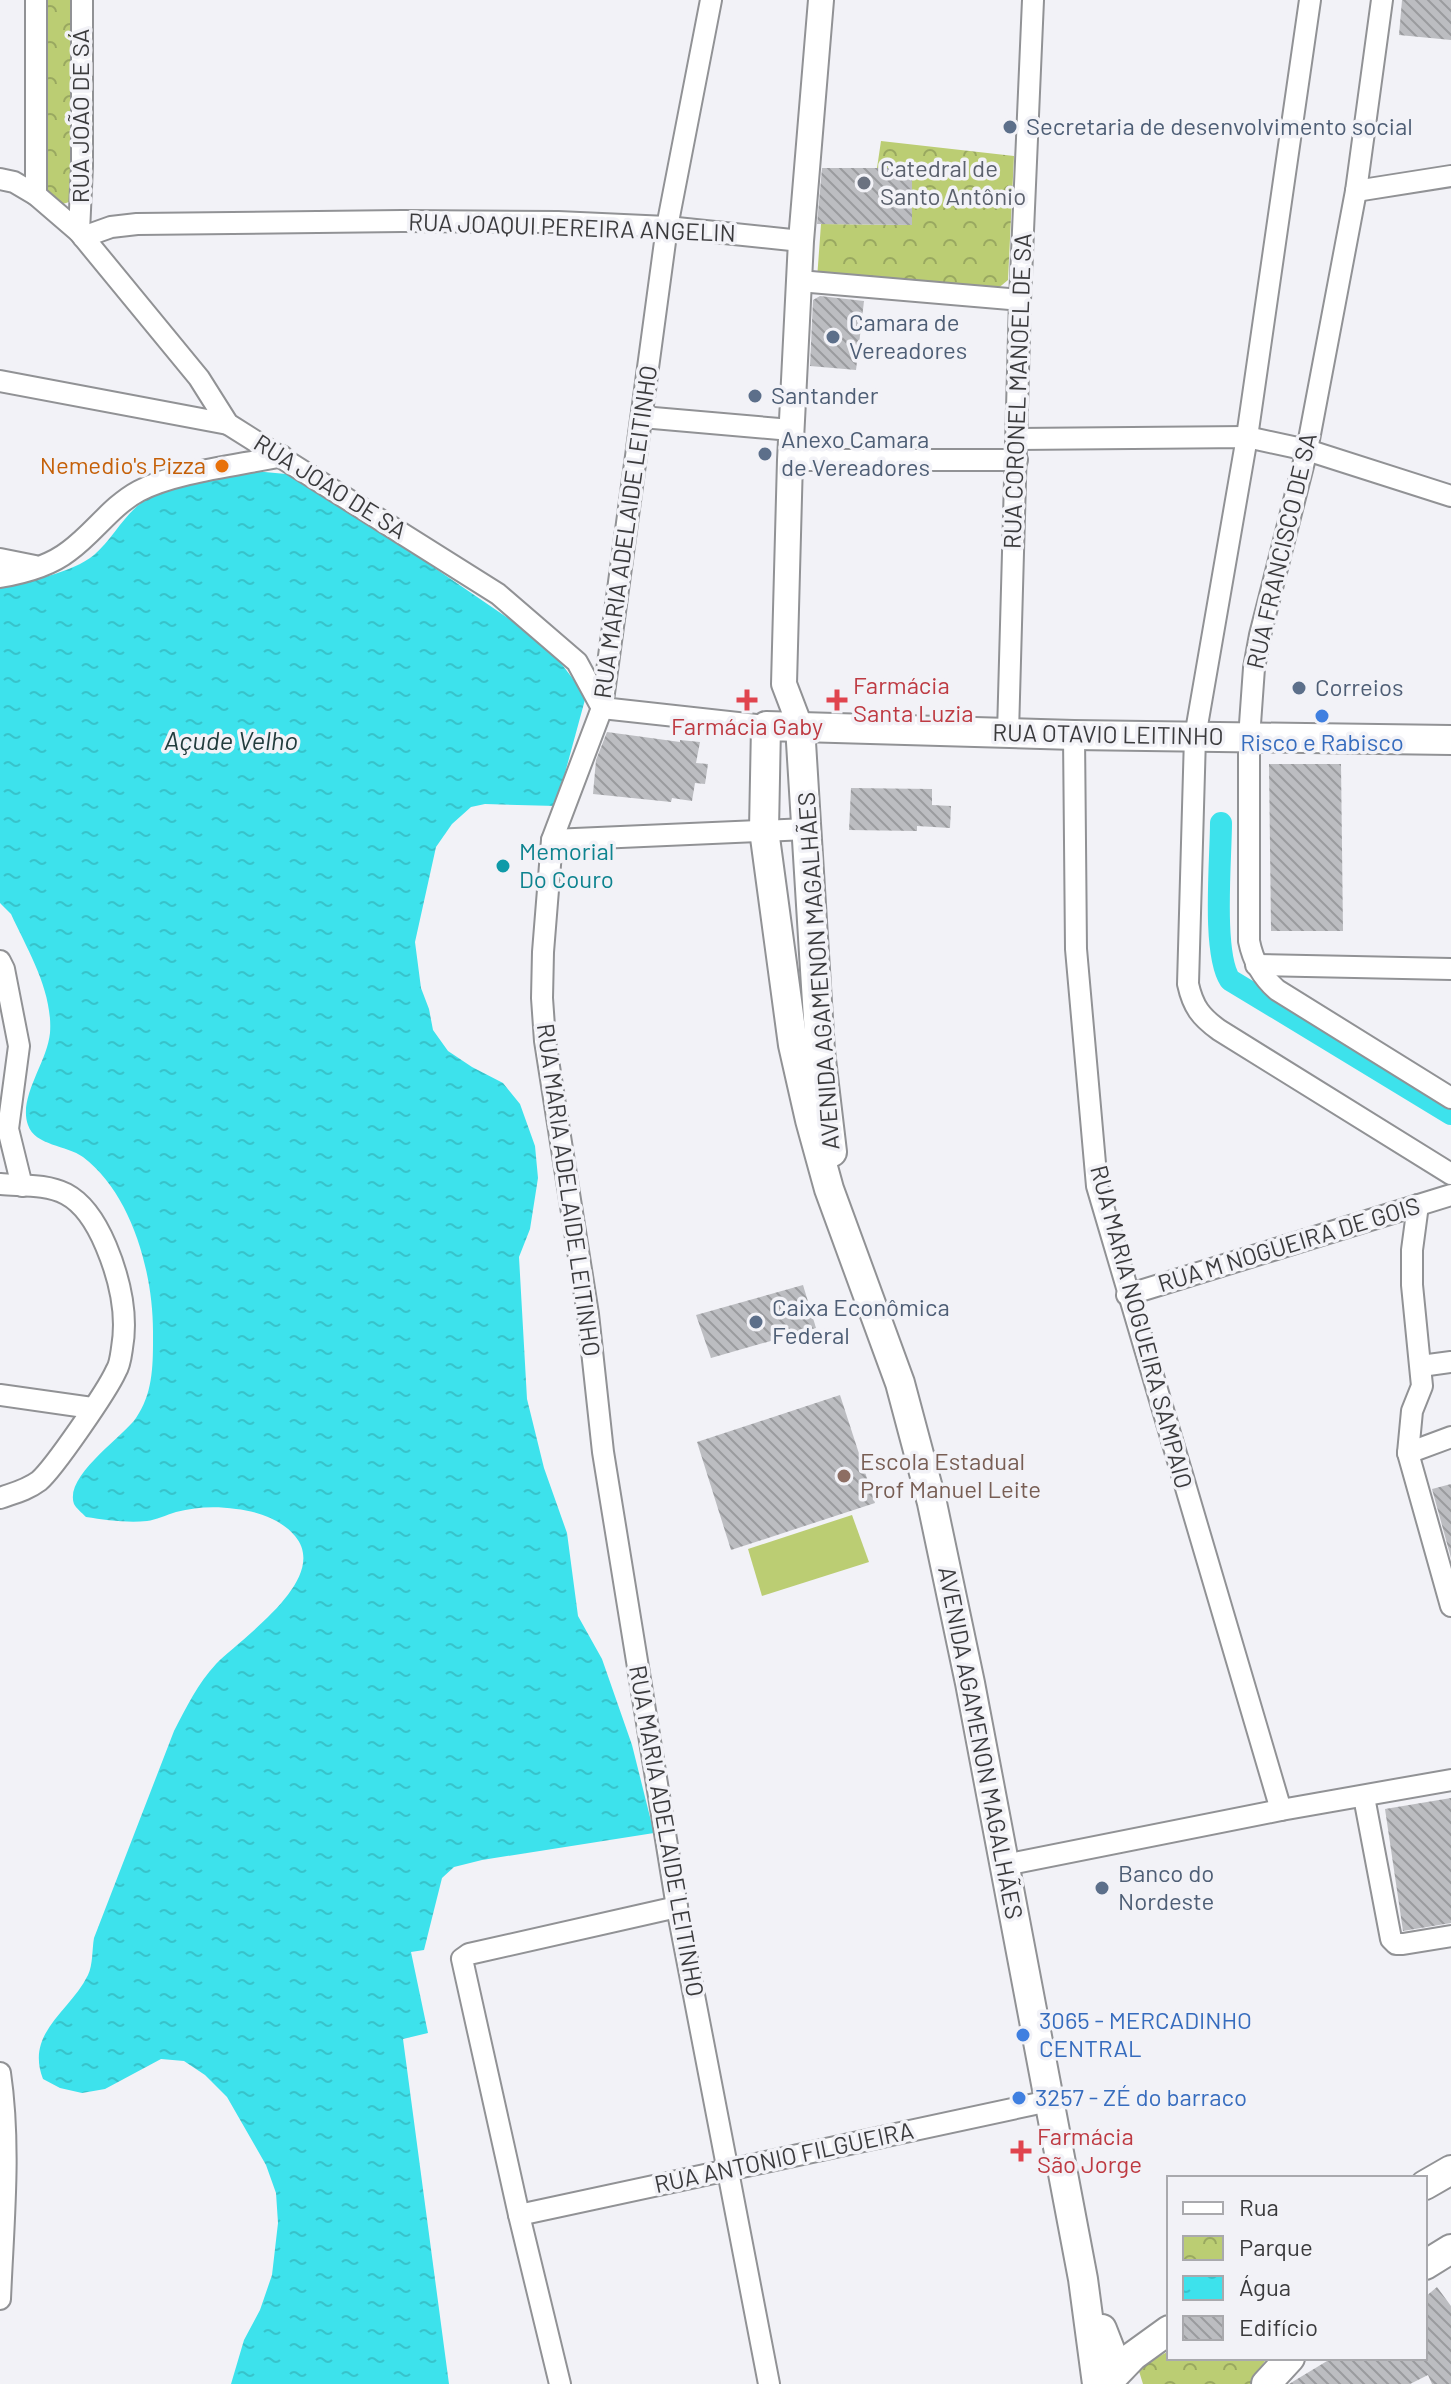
<svg xmlns="http://www.w3.org/2000/svg" width="1451" height="2384" viewBox="0 0 1451 2384" font-family="Barlow,sans-serif">
<style>
.park{fill:url(#park-crowns)}
.pitch{fill:#bbcd73}
.water{fill:url(#water-ripples)}
.lines{fill:none;stroke-linecap:round;stroke-linejoin:round}
.canal{stroke:#3de2ec;stroke-width:22}
.building{fill:url(#building-back-hatch)}
.minor-casing{stroke:#919295;stroke-width:24}
.tertiary-casing{stroke:#919295;stroke-width:28}
.secondary-casing{stroke:#919295;stroke-width:32}
.minor{stroke:#fff;stroke-width:20}
.tertiary{stroke:#fff;stroke-width:24}
.secondary{stroke:#fff;stroke-width:28}
.service-dot{fill:#5c6f8a;stroke:#f2f2f7;stroke-width:3}
.worship-dot{fill:#6b7280;stroke:#f2f2f7;stroke-width:3}
.food-dot{fill:#e8710a;stroke:#f2f2f7;stroke-width:3}
.health-dot{fill:#e0444e;stroke:#f2f2f7;stroke-width:3}
.shop-dot{fill:#3f7fe0;stroke:#f2f2f7;stroke-width:3}
.culture-dot{fill:#0f9aa8;stroke:#f2f2f7;stroke-width:3}
.education-dot{fill:#8d6e63;stroke:#f2f2f7;stroke-width:3}
.labels{text-anchor:middle;stroke-width:7;stroke-linejoin:round;paint-order:stroke}
.street-label{font-size:24px;fill:#3b3b3d;stroke:#f2f2f7}
.service-label{font-size:24px;fill:#4e5e75;stroke:#f2f2f7;text-anchor:start}
.worship-label{font-size:24px;fill:#5b616d;stroke:#f2f2f7;text-anchor:start}
.food-label{font-size:24px;fill:#c56008;stroke:#f2f2f7;text-anchor:end}
.health-label{font-size:24px;fill:#be3a42;stroke:#f2f2f7;text-anchor:start}
.shop-label{font-size:24px;fill:#366cbe;stroke:#f2f2f7;text-anchor:start}
.culture-label{font-size:24px;fill:#0d838f;stroke:#f2f2f7;text-anchor:start}
.education-label{font-size:24px;fill:#785e54;stroke:#f2f2f7;text-anchor:start}
.water-label{font-size:26px;font-style:italic;fill:#223c3d;stroke:#f2f2f7}
</style>
<defs>
<pattern id="park-crowns" width="20" height="18" patternUnits="userSpaceOnUse" patternTransform="scale(2)"><rect width="20" height="18" fill="#bbcd73"/><path d="M2 6a3 3 0 1 1 6 0M12 15a3 3 0 1 1 6 0" fill="none" stroke="#99a860"/></pattern>
<pattern id="water-ripples" width="26" height="14" patternUnits="userSpaceOnUse" patternTransform="scale(2)"><rect width="26" height="14" fill="#3de2ec"/><path d="M2 4q2-2 4 0t4 0M15 11q2-2 4 0t4 0" fill="none" stroke="#37c3cb"/></pattern>
<pattern id="building-back-hatch" width="6" height="6" patternUnits="userSpaceOnUse" patternTransform="scale(2)"><rect width="6" height="6" fill="#bcbdc1"/><path d="M-1 5l2 2M0 0l6 6M5-1l2 2" fill="none" stroke="#9a9b9e"/></pattern>
</defs>
<rect width="100%" height="100%" fill="#f2f2f7"/>
<g class="park">
<path d="M43,0h28l3,188 -1,12c-11,6 -20,6 -29,-4z"/>
<path d="M881,141l133,15 -6,124 -12,10 -179,-11 4,-55 91,1v-56l-35,-1z"/>
<path d="M1169,2351v7h98l-17,26h-107l-5,-16z"/>
</g>
<path class="pitch" d="M852,1515l17,47 -107,34 -14,-47z"/>
<path class="water" d="M254,471l32,3 118,73 111,76 42,35 29,38 -30,110 -71,-2 -14,3 -19,17 -16,23 -21,95 6,46 8,21 4,21 15,21 24,16 31,16 17,21 15,42 3,32 -8,51 -11,28 8,142 17,69 23,65 11,83 24,43 30,86 22,88 -172,27 -28,7 -12,11 -18,72 -13,2 17,81 -25,6 46,345h-218l13,-44 16,-30 12,-35 6,-52 -2,-30 -10,-28 -39,-68 -22,-22 -21,-14 -23,-2 -56,30 -23,4 -22,-5 -17,-9c-18,-47 27,-67 45,-104 5,-10 4,-26 6,-37l80,-207c12,-23 24,-48 42,-67 25,-26 115,-85 79,-128 -13,-16 -38,-25 -59,-27 -21,-3 -40,-2 -60,3 -10,3 -20,8 -29,9 -20,2 -42,-1 -61,-4 -4,-4 -10,-9 -12,-13 -10,-28 48,-66 62,-86 18,-26 17,-56 17,-87 0,-58 -21,-137 -70,-174 -16,-12 -48,-11 -55,-32 -10,-28 19,-62 22,-92 3,-42 -22,-82 -39,-119l-11,-11v-318c28,-3 72,-12 94,-30 20,-17 33,-47 57,-58 31,-15 70,-19 103,-26z"/>
<g class="lines">
<path class="canal" d="M1221,823c0,35 -9,130 9,157l221,134"/>
</g>
<g class="building">
<path d="M1402,0h49v40l-52,-5z"/>
<path d="M822,168h90v57l-95,-1z"/>
<path d="M820,296l44,5 -8,69 -46,-4 3,-66z"/>
<path d="M607,732l73,10v-2l20,2 -4,21 12,1 -3,20 -10,-1 -3,18 -20,-3 -1,4 -78,-8 3,-34z"/>
<path d="M1269,764h72l2,167h-72z"/>
<path d="M851,788l81,1v16l19,1 -1,22 -33,-2v5l-68,-1z"/>
<path d="M803,1285l13,43 -105,30 -15,-43z"/>
<path d="M840,1395l35,108 -144,47 -34,-108z"/>
<path d="M1451,1484v74l-19,-69z"/>
<path d="M1451,1798v125l-48,8 -18,-122z"/>
<path d="M1437,2287l14,19v78h-19l-4,-9 -18,9h-121l43,-26h93v-61z"/>
</g>
<g class="lines">
<g class="minor-casing">
<g id="minor">
<path d="M36,0v195"/>
<path d="M711,0l-44,227 -65,481 -50,132 -9,112 -1,46 3,43 43,273 15,138 74,455 92,477"/>
<path d="M1310,0l-63,437 -52,300 -7,247c5,23 13,33 31,46l232,144"/>
<path d="M1382,0l-26,191 -49,259 -47,185 -6,33 -5,70v203c4,20 12,35 28,49l174,108"/>
<path d="M0,179l14,3 22,13 43,37 120,146 29,46 270,170 79,68 25,46 164,18"/>
<path d="M1356,191l95,-15"/>
<path d="M79,232l3,-66v-166"/>
<path d="M83,237l28,-10 26,-3 265,-3 156,1 109,5 134,14"/>
<path d="M799,281l221,19"/>
<path d="M0,381l228,43"/>
<path d="M642,417l149,13"/>
<path d="M1017,439l230,-2 60,13 144,46"/>
<path d="M790,460h227"/>
<path d="M0,559l35,7"/>
<path d="M0,577c24,-4 50,-11 69,-26 25,-18 42,-45 70,-60 36,-19 102,-26 143,-35"/>
<path d="M1008,733l12,-433 13,-300"/>
<path d="M552,840l255,-11"/>
<path d="M0,961l4,8 15,77 -11,83 14,57"/>
<path d="M1256,965l195,4"/>
<path d="M0,1184c22,2 46,0 66,10 19,10 32,33 40,52 13,31 22,68 16,102 -1,7 -2,17 -6,23 -9,20 -62,97 -77,110 -12,9 -25,12 -39,17"/>
<path d="M1418,1205l-6,45v35l10,101 -10,25 -4,42 43,153"/>
<path d="M1127,1295l324,-100"/>
<path d="M1421,1366l30,-4"/>
<path d="M0,1395l92,13"/>
<path d="M1408,1453l43,-16"/>
<path d="M1364,1797l27,142 5,5h7l48,-8"/>
<path d="M1281,1810l170,-30"/>
<path d="M1005,1865l276,-55 -184,-624 -21,-237 -2,-214"/>
<path d="M0,2073c11,74 3,152 0,226"/>
<path d="M519,2215l530,-114"/>
<path d="M560,2384l-41,-169 -57,-256 7,-5 208,-47"/>
</g>
</g>
<g class="tertiary-casing">
<path id="tertiary" d="M800,726l-16,-42 6,-224 11,-219 20,-241"/>
</g>
<g class="secondary-casing">
<g id="secondary">
<path d="M800,726l20,325 12,101"/>
<path d="M1425,2185l26,-15"/>
<path d="M1425,2265l26,-16"/>
<path d="M1102,2329l16,41"/>
<path d="M1109,2381l24,-25 36,-26"/>
<path d="M1097,2384l-14,-105 -113,-596 -38,-180 -32,-120 -71,-194 -19,-69 -17,-75 -29,-215 2,-104 308,9 377,5"/>
<path d="M1266,2384l24,-26"/>
</g>
</g>
<use href="#minor" class="minor"/>
<use href="#tertiary" class="tertiary"/>
<use href="#secondary" class="secondary"/>
</g>
<g class="service-dot">
<circle cx="1010" cy="127" r="8"/>
<circle cx="833" cy="337" r="8"/>
<circle cx="755" cy="396" r="8"/>
<circle cx="765" cy="454" r="8"/>
<circle cx="1299" cy="688" r="8"/>
<circle cx="756" cy="1322" r="8"/>
<circle cx="1102" cy="1888" r="8"/>
</g>
<circle class="worship-dot" cx="864" cy="183" r="8"/>
<circle class="food-dot" cx="222" cy="466" r="8"/>
<g class="health-dot">
<path d="M743 688h8v8h8v8h-8v8h-8v-8h-8v-8h8z"/>
<path d="M833 688h8v8h8v8h-8v8h-8v-8h-8v-8h8z"/>
<path d="M1017 2139h8v8h8v8h-8v8h-8v-8h-8v-8h8z"/>
</g>
<g class="shop-dot">
<circle cx="1322" cy="716" r="8"/>
<circle cx="1023" cy="2035" r="8"/>
<circle cx="1019" cy="2098" r="8"/>
</g>
<circle class="culture-dot" cx="503" cy="866" r="8"/>
<circle class="education-dot" cx="844" cy="1476" r="8"/>
<g class="labels">
<g class="street-label">
<text transform="translate(81 116) rotate(-90)" y="8">RUA JOÃO DE SÁ</text>
<text transform="translate(572 228) rotate(2)" y="8">RUA JOAQUI PEREIRA ANGELIN</text>
<text transform="translate(1018 391) rotate(-88)" y="8">RUA CORONEL MANOEL DE SA</text>
<text transform="translate(330 487) rotate(32)" y="8">RUA JOAO DE SA</text>
<text transform="translate(626 532) rotate(-82)" y="8">RUA MARIA ADELAIDE LEITINHO</text>
<text transform="translate(1282 551) rotate(-77)" y="8">RUA FRANCISCO DE SA</text>
<text transform="translate(1108 735) rotate(1)" y="8">RUA OTAVIO LEITINHO</text>
<text transform="translate(819 971) rotate(-94)" y="8">AVENIDA AGAMENON MAGALHÃES</text>
<text transform="translate(568 1190) rotate(82)" y="8">RUA MARIA ADELAIDE LEITINHO</text>
<text transform="translate(1289 1245) rotate(-17)" y="8">RUA M NOGUEIRA DE GOIS</text>
<text transform="translate(1141 1327) rotate(75)" y="8">RUA MARIA NOGUEIRA SAMPAIO</text>
<text transform="translate(980 1743) rotate(79)" y="8">AVENIDA AGAMENON MAGALHÃES</text>
<text transform="translate(666 1831) rotate(80)" y="8">RUA MARIA ADELAIDE LEITINHO</text>
<text transform="translate(784 2158) rotate(-12)" y="8">RUA ANTONIO FILGUEIRA</text>
</g>
<g class="service-label">
<text x="1026" y="135">Secretaria de desenvolvimento social</text>
<text x="849" y="331">Camara de<tspan x="849" dy="28">Vereadores</tspan></text>
<text x="771" y="404">Santander</text>
<text x="781" y="448">Anexo Camara<tspan x="781" dy="28">de Vereadores</tspan></text>
<text x="1315" y="696">Correios</text>
<text x="772" y="1316">Caixa Econômica<tspan x="772" dy="28">Federal</tspan></text>
<text x="1118" y="1882">Banco do<tspan x="1118" dy="28">Nordeste</tspan></text>
</g>
<g class="worship-label">
<text x="880" y="177">Catedral de<tspan x="880" dy="28">Santo Antônio</tspan></text>
</g>
<g class="food-label">
<text x="206" y="474">Nemedio's Pizza</text>
</g>
<g class="health-label">
<text x="853" y="694">Farmácia<tspan x="853" dy="28">Santa Luzia</tspan></text>
<text x="747" y="735" text-anchor="middle">Farmácia Gaby</text>
<text x="1037" y="2145">Farmácia<tspan x="1037" dy="28">São Jorge</tspan></text>
</g>
<g class="shop-label">
<text x="1322" y="751" text-anchor="middle">Risco e Rabisco</text>
<text x="1039" y="2029">3065 - MERCADINHO<tspan x="1039" dy="28">CENTRAL</tspan></text>
<text x="1035" y="2106">3257 - ZÉ do barraco</text>
</g>
<g class="culture-label">
<text x="519" y="860">Memorial<tspan x="519" dy="28">Do Couro</tspan></text>
</g>
<g class="education-label">
<text x="860" y="1470">Escola Estadual<tspan x="860" dy="28">Prof Manuel Leite</tspan></text>
</g>
<g class="water-label">
<text x="231" y="750">Açude Velho</text>
</g>
</g>
<rect x="1167" y="2176" width="260" height="184" fill="#f2f2f7" stroke="#a9a9ad" stroke-width="2"/>
<rect x="1183" y="2202" width="40" height="12" fill="#ffffff" stroke="#a9a9ad" stroke-width="2"/>
<text x="1239" y="2216" font-size="24" fill="#3b3b3d">Rua</text>
<rect x="1183" y="2236" width="40" height="24" fill="url(#park-crowns)" stroke="#a9a9ad" stroke-width="2"/>
<text x="1239" y="2256" font-size="24" fill="#3b3b3d">Parque</text>
<rect x="1183" y="2276" width="40" height="24" fill="url(#water-ripples)" stroke="#a9a9ad" stroke-width="2"/>
<text x="1239" y="2296" font-size="24" fill="#3b3b3d">Água</text>
<rect x="1183" y="2316" width="40" height="24" fill="url(#building-back-hatch)" stroke="#a9a9ad" stroke-width="2"/>
<text x="1239" y="2336" font-size="24" fill="#3b3b3d">Edifício</text>
</svg>
